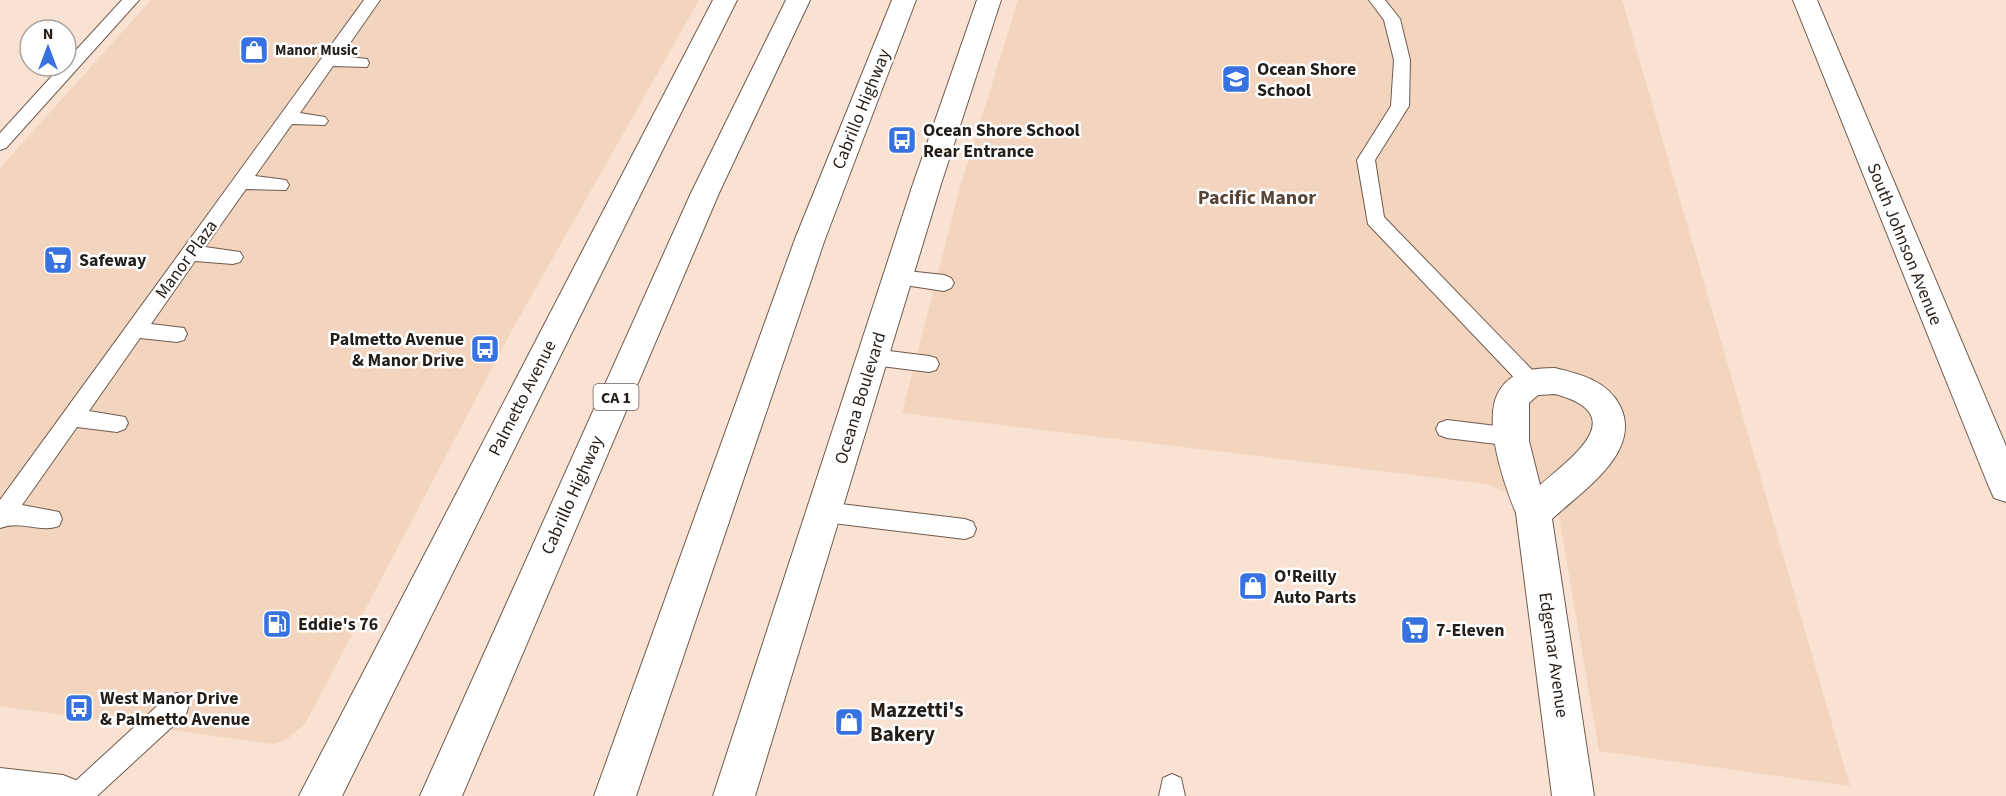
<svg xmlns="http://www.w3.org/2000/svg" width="2006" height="796" viewBox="0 0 2006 796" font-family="'Source Sans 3',sans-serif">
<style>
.built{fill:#f2d4bf}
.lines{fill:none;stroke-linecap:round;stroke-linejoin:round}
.lane-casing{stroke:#6f5b4d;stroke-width:2}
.street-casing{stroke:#6f5b4d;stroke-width:2}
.secondary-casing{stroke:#6f5b4d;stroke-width:2}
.highway-casing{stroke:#6f5b4d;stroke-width:2}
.lane{fill:#fff;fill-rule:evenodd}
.street{fill:#fff;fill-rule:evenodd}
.secondary{fill:#fff;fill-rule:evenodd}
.highway{fill:#fff;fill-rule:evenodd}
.labels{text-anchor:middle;stroke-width:5;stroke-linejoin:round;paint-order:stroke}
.far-poi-label{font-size:15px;font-weight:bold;fill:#261d17;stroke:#fff;text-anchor:start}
.shield{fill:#fff;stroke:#67615d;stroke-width:1.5}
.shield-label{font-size:16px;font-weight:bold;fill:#261d17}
.poi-label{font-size:18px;font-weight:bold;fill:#261d17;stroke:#fff;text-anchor:start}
.street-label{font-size:18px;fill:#261d17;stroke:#fff}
.neighbourhood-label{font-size:20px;font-weight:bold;fill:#574436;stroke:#fff}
.near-poi-label{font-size:21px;font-weight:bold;fill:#261d17;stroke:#fff;text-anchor:start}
</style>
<rect width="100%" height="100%" fill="#f9e2d1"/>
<g class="built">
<path d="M151,0h548l-187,330 -207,394 -19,16 -13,4 -273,-38v-538z"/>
<path d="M1018,0h604l228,786 -251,-35 -40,-235 -71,-32 -586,-71 57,-222z"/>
</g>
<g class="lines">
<g class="lane-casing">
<g id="lane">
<path d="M122,0h17l-133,148 -6,2v-17l61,-67h5v-5z"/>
<path d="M364,0h16l-39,56 26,3 2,4 -2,4 -34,-1 -33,47 25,4 3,4 -3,4 -33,-1 -37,52 31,4 3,5 -3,5 -40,-1 -41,58 35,5 3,5 -3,5 -7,2 -38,-3 -44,63 33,4 3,6 -3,6 -7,2 -37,-4 -51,73 36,6 3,6 -3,6 -8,3 -40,-5 -55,78 37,7 3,7 -3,7c-20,7 -37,-6 -59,2v-28z"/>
<path d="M1369,0h16l15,19 10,41 -1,46 -34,54 9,57 154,159 3,6 -3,6 -7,3 -7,-3 -156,-164 -11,-64 34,-54 3,-46 -10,-40z"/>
<path d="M898,270l46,5 7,3 3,5 -3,5 -7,3 -46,-7 -7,-2 -3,-5 3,-5z"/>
<path d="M873,349l56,7 7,2 3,6 -3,6 -7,2 -56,-7 -7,-2 -3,-6 3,-6z"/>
<path d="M1447,420l66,8 8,3 3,6 -3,6 -8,3 -66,-8 -8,-3 -3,-6 3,-6z"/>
<path d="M824,502l141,17 8,3 3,7 -3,7 -8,3 -141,-17 -8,-3 -3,-7 3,-7z"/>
<path d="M177,693l9,3 3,9 -3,9 -89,82h-32l4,-9 99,-91z"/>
<path d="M1172,774l9,4 4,18h-26l4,-18z"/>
</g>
</g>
<g class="street-casing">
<g id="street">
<path d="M1793,0h24l189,446v56l-12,-4 -5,-11z"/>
<path d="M1555,368c25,6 53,13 65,38 23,46 -38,85 -68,113l42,277h-42l-36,-283c-12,-29 -36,-97 -15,-125 13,-18 34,-20 54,-20zM1555,394c78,21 16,64 -15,91l-11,-44v-38l9,-8z"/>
<path d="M0,768l63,7 15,6 6,15h-84z"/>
</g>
</g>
<g class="secondary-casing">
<g id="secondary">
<path d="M713,0h24l-395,796h-43z"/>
<path d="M977,0h24l-60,184 -186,612h-42l200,-612z"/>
</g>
</g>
<g class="highway-casing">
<g id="highway">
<path d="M786,0h24l-91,193 -257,603h-42l271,-603z"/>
<path d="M892,0h24l-91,239 -189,557h-42l201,-557z"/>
</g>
</g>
<use href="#lane" class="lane"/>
<use href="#street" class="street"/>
<use href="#secondary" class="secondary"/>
<use href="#highway" class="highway"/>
</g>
<defs>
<g id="shop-square" transform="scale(1.5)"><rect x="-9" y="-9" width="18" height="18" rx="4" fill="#3772e0" stroke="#fff"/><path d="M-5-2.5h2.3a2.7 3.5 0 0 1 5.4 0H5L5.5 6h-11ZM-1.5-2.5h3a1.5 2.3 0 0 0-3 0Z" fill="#fff"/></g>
<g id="school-square" transform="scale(1.5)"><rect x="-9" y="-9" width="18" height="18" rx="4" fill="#3772e0" stroke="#fff"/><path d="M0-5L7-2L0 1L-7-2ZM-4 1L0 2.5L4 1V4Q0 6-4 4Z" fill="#fff"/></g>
<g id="bus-square" transform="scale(1.5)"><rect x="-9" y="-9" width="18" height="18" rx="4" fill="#3772e0" stroke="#fff"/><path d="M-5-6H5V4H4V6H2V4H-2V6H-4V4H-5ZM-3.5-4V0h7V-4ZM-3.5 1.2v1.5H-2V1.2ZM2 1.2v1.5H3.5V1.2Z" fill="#fff"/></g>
<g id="supermarket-square" transform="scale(1.5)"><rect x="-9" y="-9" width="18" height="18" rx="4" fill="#3772e0" stroke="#fff"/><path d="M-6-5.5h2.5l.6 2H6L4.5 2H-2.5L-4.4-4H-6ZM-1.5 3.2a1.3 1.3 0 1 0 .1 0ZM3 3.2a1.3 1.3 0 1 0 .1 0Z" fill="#fff"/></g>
<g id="fuel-square" transform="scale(1.5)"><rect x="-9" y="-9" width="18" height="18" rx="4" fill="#3772e0" stroke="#fff"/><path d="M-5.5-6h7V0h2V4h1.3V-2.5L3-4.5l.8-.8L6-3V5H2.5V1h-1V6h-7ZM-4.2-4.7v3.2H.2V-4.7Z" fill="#fff"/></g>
</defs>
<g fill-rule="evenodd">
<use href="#shop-square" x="254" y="50"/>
<use href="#school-square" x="1236" y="79"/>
<use href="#bus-square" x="902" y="140"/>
<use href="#supermarket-square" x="58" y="260"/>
<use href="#bus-square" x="485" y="349"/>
<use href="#shop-square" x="1253" y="586"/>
<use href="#fuel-square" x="277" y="624"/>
<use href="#supermarket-square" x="1415" y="630"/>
<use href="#bus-square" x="79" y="708"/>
<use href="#shop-square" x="849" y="722"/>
</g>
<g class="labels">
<g class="far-poi-label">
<text x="275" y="55">Manor Music</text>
</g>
<rect class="shield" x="593.5" y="384" width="45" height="26" rx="4.5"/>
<g class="shield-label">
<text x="616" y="403">CA 1</text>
</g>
<g class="poi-label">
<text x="1257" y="75">Ocean Shore<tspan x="1257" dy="21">School</tspan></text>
<text x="923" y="136">Ocean Shore School<tspan x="923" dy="21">Rear Entrance</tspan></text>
<text x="79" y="266">Safeway</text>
<text x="464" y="345" text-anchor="end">Palmetto Avenue<tspan x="464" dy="21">&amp; Manor Drive</tspan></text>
<text x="1274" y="582">O'Reilly<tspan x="1274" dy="21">Auto Parts</tspan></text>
<text x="298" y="630">Eddie's 76</text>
<text x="1436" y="636">7-Eleven</text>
<text x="100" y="704">West Manor Drive<tspan x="100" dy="21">&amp; Palmetto Avenue</tspan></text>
</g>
<g class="street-label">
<text transform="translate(861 109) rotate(-68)" y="6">Cabrillo Highway</text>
<text transform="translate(1905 244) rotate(68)" y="6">South Johnson Avenue</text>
<text transform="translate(186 259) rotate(-54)" y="6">Manor Plaza</text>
<text transform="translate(522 398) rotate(-63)" y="6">Palmetto Avenue</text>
<text transform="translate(860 398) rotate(-73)" y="6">Oceana Boulevard</text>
<text transform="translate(572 495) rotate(-66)" y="6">Cabrillo Highway</text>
<text transform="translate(1554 655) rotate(82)" y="6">Edgemar Avenue</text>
</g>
<g class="neighbourhood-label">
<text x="1257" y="204">Pacific Manor</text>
</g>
<g class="near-poi-label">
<text x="870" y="717">Mazzetti's<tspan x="870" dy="24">Bakery</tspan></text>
</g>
</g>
<g transform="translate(48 48)"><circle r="28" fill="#ffffff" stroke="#a8a5a2" stroke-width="1.5"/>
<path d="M0-4.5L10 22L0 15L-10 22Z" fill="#3772e0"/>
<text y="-9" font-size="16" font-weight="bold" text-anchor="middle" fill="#261d17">N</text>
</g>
</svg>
